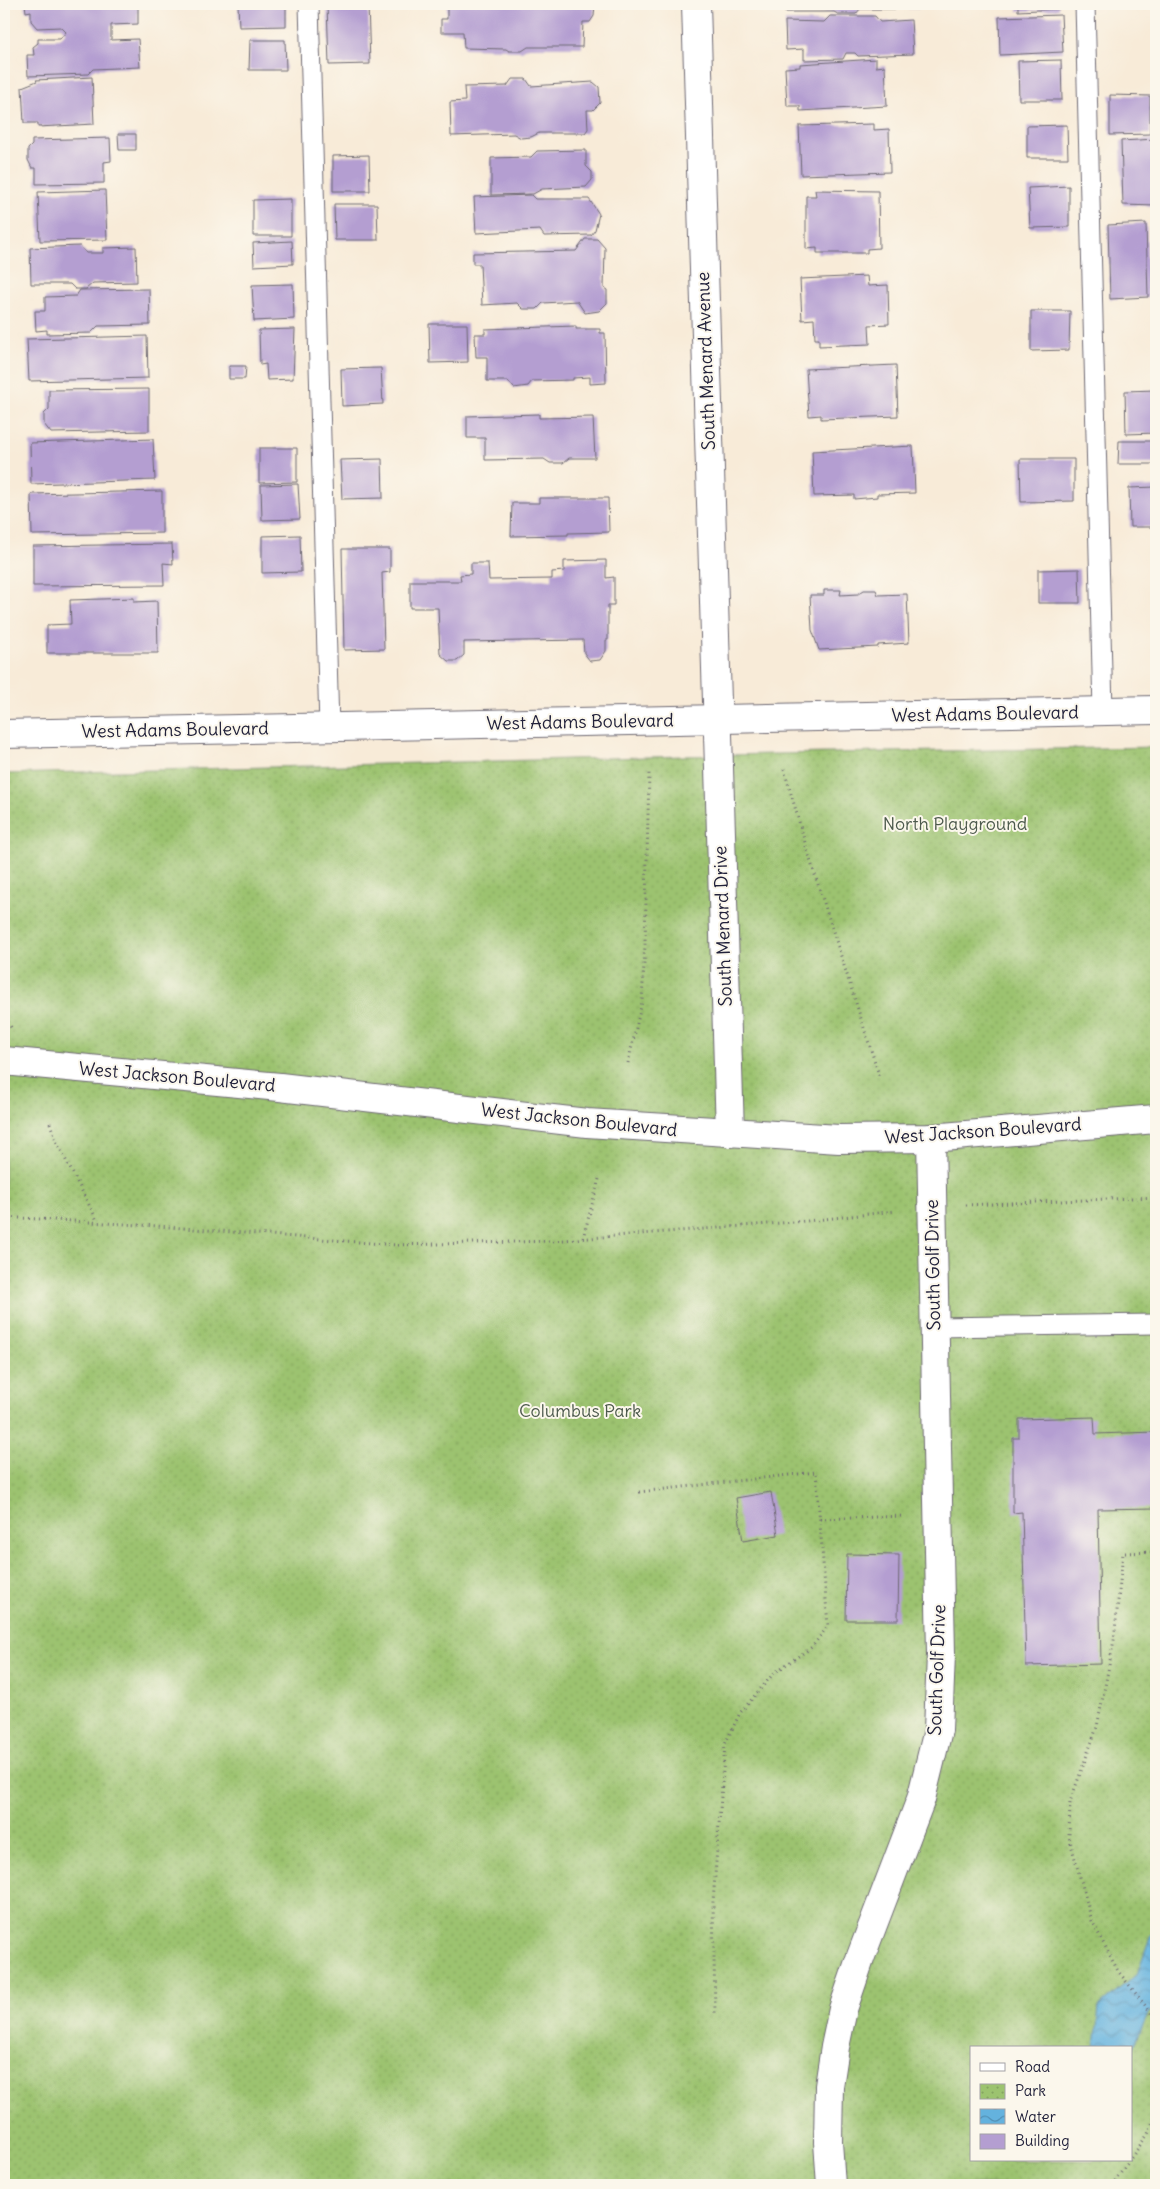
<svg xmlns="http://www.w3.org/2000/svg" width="1160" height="2189" viewBox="0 0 1160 2189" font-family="Delius,sans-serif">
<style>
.park{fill:url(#park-dots);stroke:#5f7255;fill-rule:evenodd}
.water{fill:url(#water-waves);stroke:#436a8c}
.building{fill:#b49ed1}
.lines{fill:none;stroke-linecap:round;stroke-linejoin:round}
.service-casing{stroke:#6d6872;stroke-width:21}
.minor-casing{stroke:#6d6872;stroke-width:30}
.tertiary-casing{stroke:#6d6872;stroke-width:30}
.path{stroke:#6d6872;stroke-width:3;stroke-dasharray:1 4;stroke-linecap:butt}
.service{stroke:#fff;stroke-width:19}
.minor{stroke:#fff;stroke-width:28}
.tertiary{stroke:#fff;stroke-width:28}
.labels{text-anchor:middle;stroke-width:4;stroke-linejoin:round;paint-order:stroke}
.street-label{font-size:18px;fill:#22223b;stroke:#fbf7ec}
.park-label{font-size:18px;fill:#4d5a4d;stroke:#fbf7ec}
</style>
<defs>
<pattern id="park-dots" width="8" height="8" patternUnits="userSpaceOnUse" patternTransform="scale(1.25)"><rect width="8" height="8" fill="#9cc36f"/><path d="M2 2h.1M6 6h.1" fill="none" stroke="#86a761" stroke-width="1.8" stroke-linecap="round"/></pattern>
<pattern id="water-waves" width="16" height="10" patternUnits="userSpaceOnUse" patternTransform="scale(1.25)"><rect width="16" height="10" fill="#64b2de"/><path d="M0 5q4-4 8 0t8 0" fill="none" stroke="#5290b5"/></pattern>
</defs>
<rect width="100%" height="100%" fill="#fbf7ec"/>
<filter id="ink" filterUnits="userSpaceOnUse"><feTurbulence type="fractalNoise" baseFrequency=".02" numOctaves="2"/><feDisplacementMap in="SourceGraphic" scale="10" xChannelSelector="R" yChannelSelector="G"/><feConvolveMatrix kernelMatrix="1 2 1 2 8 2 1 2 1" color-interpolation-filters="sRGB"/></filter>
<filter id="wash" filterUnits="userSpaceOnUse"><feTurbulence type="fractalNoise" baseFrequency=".0096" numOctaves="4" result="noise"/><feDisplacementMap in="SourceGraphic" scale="20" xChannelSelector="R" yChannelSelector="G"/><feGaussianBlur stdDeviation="1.12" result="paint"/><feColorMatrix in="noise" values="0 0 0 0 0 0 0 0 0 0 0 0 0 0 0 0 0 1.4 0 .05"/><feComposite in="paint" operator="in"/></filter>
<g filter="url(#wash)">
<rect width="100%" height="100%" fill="#f8ebd8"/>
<path class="park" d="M1156,747v1438h-1152v-1411l718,-19zM971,2048h160v112h-160z"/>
<path class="water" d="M1156,1932v79l-7,1 -18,42v-6h-36l4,-42 38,-32 14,-40z"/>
<g id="blocks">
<g class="building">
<path d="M25,4h113v20l-27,1v15l27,-1 2,28 -47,2 -5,5 -60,2 -1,-21h7l-1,-8 5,-4v-4h22l6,-7 -5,-5 -24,1 -6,-7v-10l-5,1z"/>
<path d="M238,4h48v22l-47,1z"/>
<path d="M327,4h41l2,60 -41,1z"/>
<path d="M447,4h148l-1,12 -4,6h-7l-1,25h-54l-6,4h-13l-3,-2 -42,-1 -1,-16h-22v-13h6z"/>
<path d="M785,4h134v5h-59l-4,5h-18l-4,-2h-49z"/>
<path d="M1018,4h41v5l-41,2z"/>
<path d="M1061,15l2,37 -63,3 -1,-38z"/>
<path d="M830,16h45l5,6 31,-2 2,34 -55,2 -3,-3h-9l-3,6 -39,1v-11l-18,1 -1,-29 39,1z"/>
<path d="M250,40h35l1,30h-37z"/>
<path d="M876,59v8l9,-1 2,40 -87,5v-5h-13l-2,-38 15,-1v-3z"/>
<path d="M1061,60l1,40h-43l-1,-39z"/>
<path d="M92,77l2,47 -56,3v-4h-14l-2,-36 15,-6 -1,-1z"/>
<path d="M512,79h14l5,7 62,-4 6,5 1,16 -7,7h-6l1,19 -3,4h-46l-8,4 -10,1 -7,-4 -63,2 -1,-34 15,-1 -1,-14 43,-1z"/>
<path d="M1110,95l40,1v38l-40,1z"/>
<path d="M874,124v6l15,-1 1,43 -89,3 -2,-49z"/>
<path d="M1067,125l1,33h-41v-32z"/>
<path d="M118,134h18v16h-17z"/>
<path d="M110,138l1,23 -7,1v21l-68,1v-16h-4l-4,-8v-11l4,-4v-5z"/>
<path d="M1156,139v67l-33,-1 -2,-64z"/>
<path d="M586,150v16l6,6v8l-6,7 -44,2 -9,5 -42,1v-37l40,-1 6,-6z"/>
<path d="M369,155l1,36h-37v-35z"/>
<path d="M1069,186v41l-39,1 -2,-40z"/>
<path d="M105,190l2,50 -67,1 -2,-49z"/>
<path d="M815,190l63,1 1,57 -12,1v4h-50v-5l-11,1v-53h10z"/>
<path d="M531,195l4,4h54l10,15 -4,16 -4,5 -47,1 -4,-6 -64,3 -2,-36z"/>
<path d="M291,199v37h-38v-36z"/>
<path d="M334,204h43l1,36h-43z"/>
<path d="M1146,223l2,74 -38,2 -2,-74z"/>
<path d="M585,239h12l8,9 -1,40 3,2v13l-8,8 -14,2 -8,-12 -34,2 -6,6h-14l-6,-6 -35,2 -2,-41h-7v-11l103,-2z"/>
<path d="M292,241l1,23 -39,2 -1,-23z"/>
<path d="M80,246l6,7h17v-5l33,-1 1,35 -44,1 -7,6h-11l-5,-5h-39l-1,-36z"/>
<path d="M867,276l1,10 20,-1 1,39 -20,1 1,19 -51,2v-7h-4l-1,-20 -12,1 -2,-41z"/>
<path d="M293,284l1,35 -40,2 -2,-36z"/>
<path d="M149,289l1,36 -52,1 -7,7 -44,1v-4l-11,1 -1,-20h10v-14l31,-1 4,-6z"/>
<path d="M1031,311h39l-1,39 -38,1z"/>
<path d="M429,324h38l1,38 -38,1z"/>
<path d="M576,326v3h24v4h5l1,50 -16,1v-7l-17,1v2l-41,1 -4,5 -14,2 -6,-7h-21v-24h-11l-1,-23h10v-5z"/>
<path d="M295,329l-2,50 -26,1 -1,-16 -6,1 -1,-35z"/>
<path d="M147,336l1,42 -119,3 -2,-42z"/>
<path d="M896,365l2,51 -77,3v-4l-12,1 -3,-47z"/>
<path d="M229,366h17l-1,13h-16z"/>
<path d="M381,368l2,36 -41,2 -1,-37z"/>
<path d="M149,389v42l-98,2 -7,-9v-10l5,-5v-19z"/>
<path d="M1156,390v43l-30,1 -1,-43z"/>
<path d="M539,414v4l54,-1 2,41h-26l-6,5h-13l-6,-4 -59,1v-22h-18v-22z"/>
<path d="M153,439l2,41 -124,4 -1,-41z"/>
<path d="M1119,441h37v23h-38z"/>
<path d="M913,446l2,47 -38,1v3l-23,2v-4l-40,1 -2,-45z"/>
<path d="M259,448h38v34l-38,1z"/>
<path d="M382,459l1,39 -41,1 -2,-39z"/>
<path d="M1020,459h54v42l-53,1z"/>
<path d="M298,484l2,35 -38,1 -1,-35z"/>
<path d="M1156,487v40h-26l-1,-39z"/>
<path d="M162,491v42l-130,2 -1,-41z"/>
<path d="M539,498h69l1,34 -41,1v2l-57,1 1,-33h27z"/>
<path d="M300,535l1,37 -39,1v-37z"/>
<path d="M172,544l1,20 -10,-1 1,22 -131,1v-40z"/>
<path d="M342,549h48v23l-8,1 2,76 -40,1z"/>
<path d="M606,560v18l8,-1v28h-6v35h-2v11l-6,9 -10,1 -6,-8 -1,-13 -119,2v13l-7,6h-9l-8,-7 -2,-46h-28v-27h51l-1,-6 11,-1v-11h17l1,17 63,-1v-7l12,-1v-10z"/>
<path d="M1079,569l1,34h-42v-33z"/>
<path d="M824,590h17l-1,5 18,-1 6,-4h12l2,5 29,-1 2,49 -31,2v2l-59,3 -7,-20 -2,-35h14z"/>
<path d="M134,598v4l23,-1 1,52h-111v-28l24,-1 -1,-24z"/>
<path d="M1094,1417l1,17 61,-2v76l-58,1 3,155 -75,2 -4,-154 -9,1v-75h6v-19z"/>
<path d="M771,1492l7,43 -35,6 -7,-43z"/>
<path d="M847,1554l52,1 -1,65h-52z"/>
</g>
</g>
</g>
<g filter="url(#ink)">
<use href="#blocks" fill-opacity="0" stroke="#6d6872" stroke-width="1"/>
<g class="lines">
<g class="service-casing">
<g id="service">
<path d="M309,4l20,723"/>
<path d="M1085,4l18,707"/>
<path d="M934,1327l222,-3"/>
</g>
</g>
<g class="minor-casing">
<g id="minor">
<path d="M696,4l34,1129"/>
<path d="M4,734l1152,-24"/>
<path d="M831,2185l-3,-43 1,-56 6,-39 8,-38 18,-53 60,-157 17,-69 3,-76 -10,-516"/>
</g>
</g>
<g class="tertiary-casing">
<path id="tertiary" d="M4,1061l276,26 307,36 252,16 92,-1 225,-19"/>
</g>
<g class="path">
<path d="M784,769l24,84 72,225"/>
<path d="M4,1001l1,3"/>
<path d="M8,1022l4,7"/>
<path d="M628,1063l14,-61 3,-58 4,-171"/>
<path d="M50,1123l7,20 41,79"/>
<path d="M966,1205l190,-8"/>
<path d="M4,1217l153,9 239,19 155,-4 256,-20 88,-10"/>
<path d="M583,1238l16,-59"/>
<path d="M639,1492l177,-20 12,154 -16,21 -38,26 -34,40 -15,31 -12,158 2,111"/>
<path d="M820,1519l84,-3"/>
<path d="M1156,1552l-33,1 -9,87 -17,87 -27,75 -1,35 23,84 26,50 38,48"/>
<path d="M1131,2158l17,-24 8,-20"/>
<path d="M1112,2185l18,-25"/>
</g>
<use href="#service" class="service"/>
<use href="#minor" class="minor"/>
<use href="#tertiary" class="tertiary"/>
</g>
</g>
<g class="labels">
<g class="street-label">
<text transform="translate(706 361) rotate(-92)" y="6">South Menard Avenue</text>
<text transform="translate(985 714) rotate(-1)" y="6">West Adams Boulevard</text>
<text transform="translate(580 722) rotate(-1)" y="6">West Adams Boulevard</text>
<text transform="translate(175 730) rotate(-1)" y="6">West Adams Boulevard</text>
<text transform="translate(723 926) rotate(-92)" y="6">South Menard Drive</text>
<text transform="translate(177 1077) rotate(5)" y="6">West Jackson Boulevard</text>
<text transform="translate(579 1120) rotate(6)" y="6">West Jackson Boulevard</text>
<text transform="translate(983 1131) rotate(-4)" y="6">West Jackson Boulevard</text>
<text transform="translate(933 1265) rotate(-91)" y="6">South Golf Drive</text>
<text transform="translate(937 1670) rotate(-88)" y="6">South Golf Drive</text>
</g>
<g class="park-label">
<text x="955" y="830">North Playground</text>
<text x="580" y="1417">Columbus Park</text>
</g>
</g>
<rect width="1160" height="2189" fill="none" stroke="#fbf7ec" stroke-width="20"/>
<rect x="970" y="2046" width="162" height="115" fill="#fbf7ec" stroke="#a4a2a5"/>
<rect x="980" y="2063" width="25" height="8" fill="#ffffff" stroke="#a4a2a5"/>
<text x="1015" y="2072" font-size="15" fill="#22223b">Road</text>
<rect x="980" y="2084" width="25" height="15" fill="url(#park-dots)" stroke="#a4a2a5"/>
<text x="1015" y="2096" font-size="15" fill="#22223b">Park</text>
<rect x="980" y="2109" width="25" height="15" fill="url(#water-waves)" stroke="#a4a2a5"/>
<text x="1015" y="2122" font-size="15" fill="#22223b">Water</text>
<rect x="980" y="2134" width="25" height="15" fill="#b49ed1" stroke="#a4a2a5"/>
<text x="1015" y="2146" font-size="15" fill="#22223b">Building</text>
</svg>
